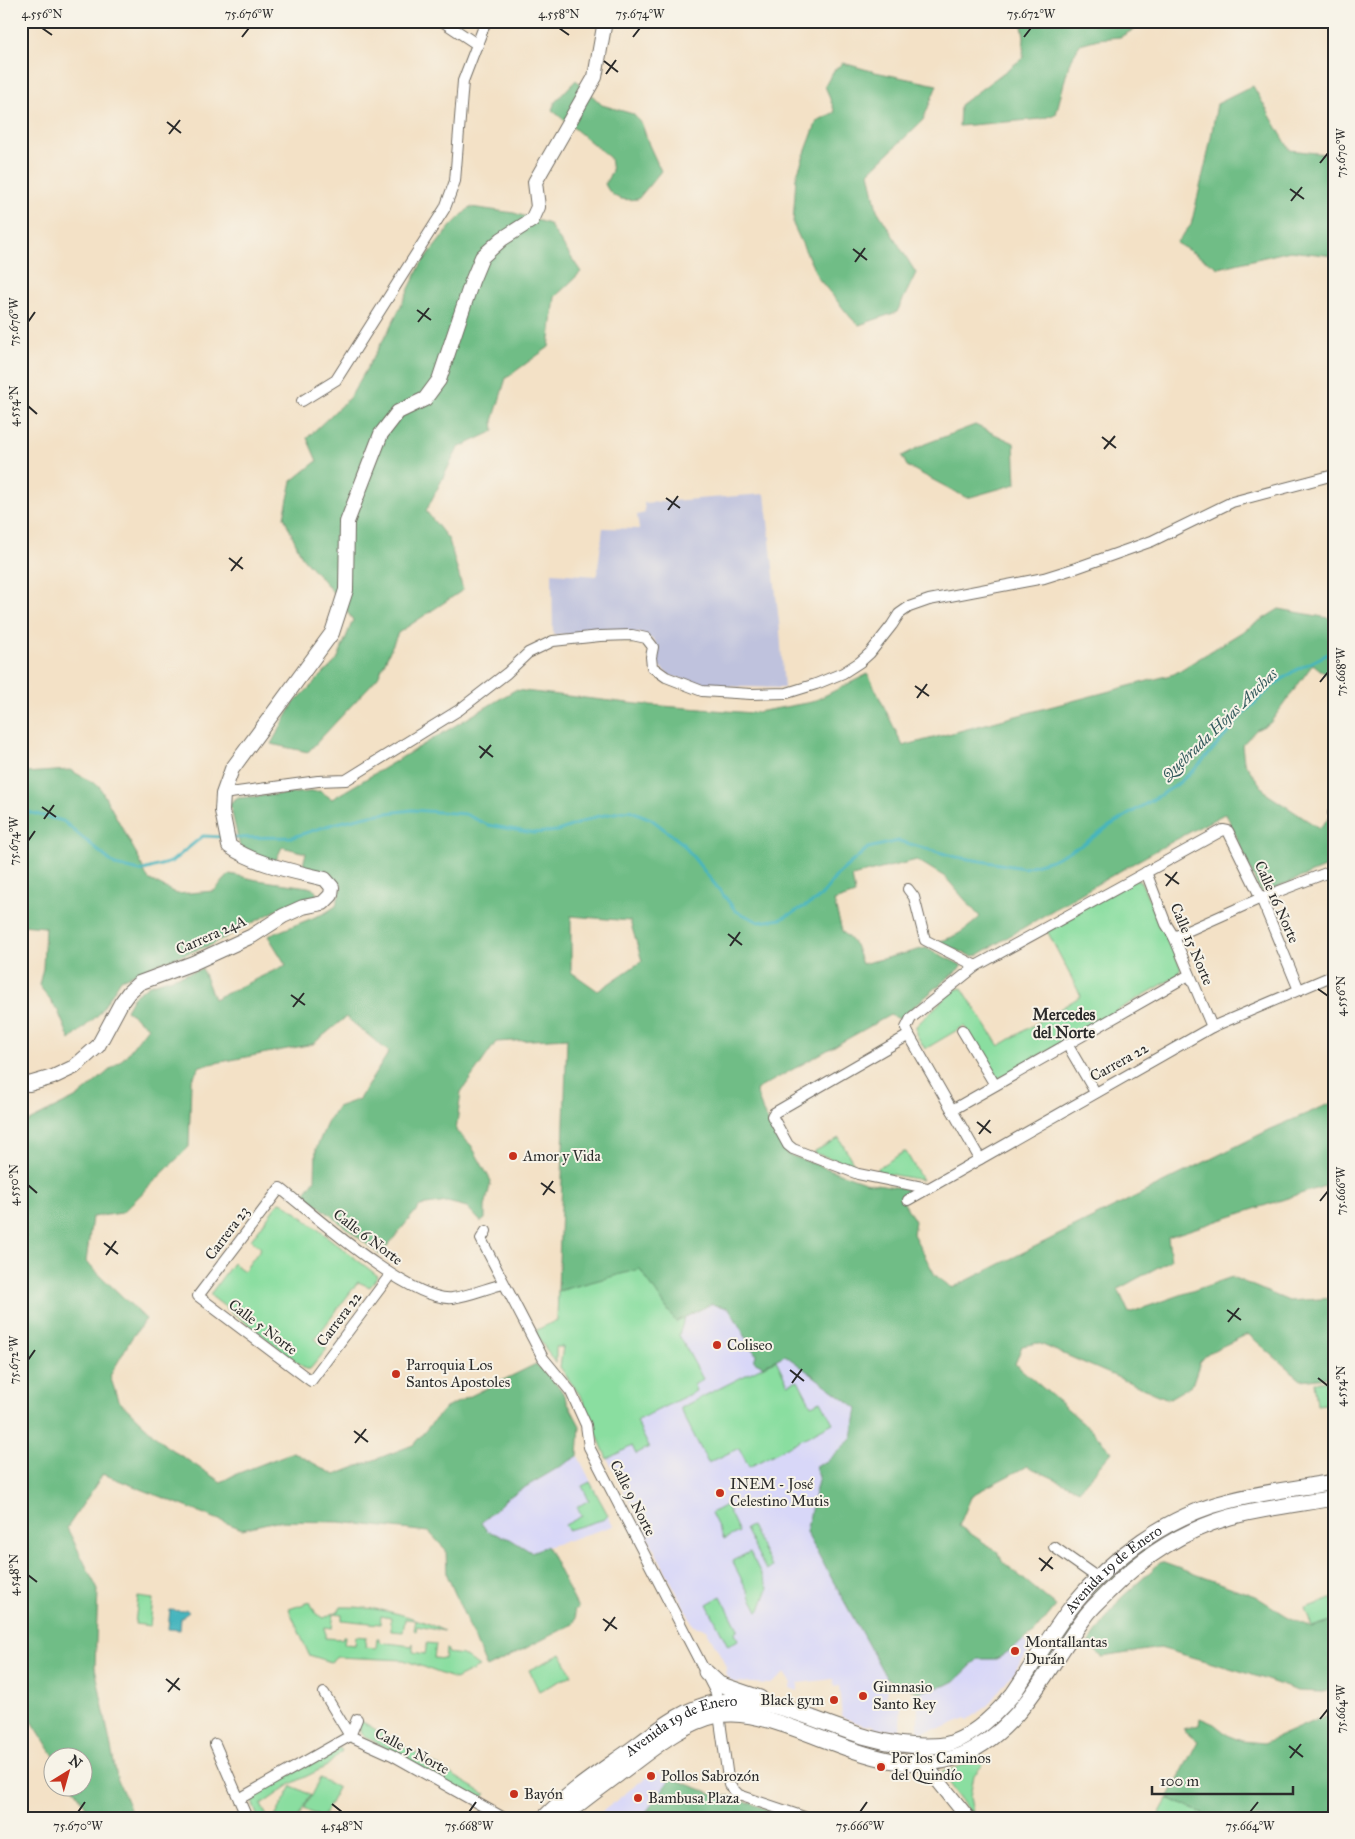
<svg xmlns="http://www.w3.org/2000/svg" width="1355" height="1839" viewBox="0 0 1355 1839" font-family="'IM FELL Great Primer',serif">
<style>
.built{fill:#d8d7f8}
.industrial{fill:#bfc2dd}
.green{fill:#8adea0;stroke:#5a8466}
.forest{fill:#6fbd86;stroke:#4d7458;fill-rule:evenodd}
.water{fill:#46b5be;stroke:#387074}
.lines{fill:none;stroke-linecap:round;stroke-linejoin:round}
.stream{stroke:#46b5be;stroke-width:3}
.street-casing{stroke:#716b61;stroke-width:12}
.secondary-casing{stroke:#716b61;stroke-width:16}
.primary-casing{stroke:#716b61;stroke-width:17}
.street{stroke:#fff;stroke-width:10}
.secondary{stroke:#fff;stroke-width:14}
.primary{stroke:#fff;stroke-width:15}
.ticks{fill:none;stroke:#2b2b2b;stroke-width:2}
.poi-dot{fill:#c8321e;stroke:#f7f3e8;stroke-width:2}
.labels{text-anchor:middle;stroke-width:4;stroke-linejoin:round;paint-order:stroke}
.street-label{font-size:15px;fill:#2b2b2b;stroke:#f7f3e8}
.poi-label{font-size:15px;fill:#2b2b2b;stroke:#f7f3e8;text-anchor:start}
.water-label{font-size:16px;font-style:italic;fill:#345b5e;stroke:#f7f3e8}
.neighbourhood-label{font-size:16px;font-weight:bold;fill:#2b2b2b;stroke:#f7f3e8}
.neatline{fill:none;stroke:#2b2b2b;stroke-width:2}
.ticks-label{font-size:12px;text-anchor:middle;fill:#2b2b2b}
</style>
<rect width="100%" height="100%" fill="#f7f3e8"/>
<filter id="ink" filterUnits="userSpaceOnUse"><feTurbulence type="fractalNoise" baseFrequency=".02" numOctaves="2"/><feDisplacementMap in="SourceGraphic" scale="10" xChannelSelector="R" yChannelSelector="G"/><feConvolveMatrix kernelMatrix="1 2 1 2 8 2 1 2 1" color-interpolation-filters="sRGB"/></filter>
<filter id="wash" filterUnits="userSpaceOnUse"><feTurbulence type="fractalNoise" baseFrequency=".0096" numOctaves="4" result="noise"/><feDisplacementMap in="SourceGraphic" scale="20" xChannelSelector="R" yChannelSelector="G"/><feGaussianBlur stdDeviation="1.12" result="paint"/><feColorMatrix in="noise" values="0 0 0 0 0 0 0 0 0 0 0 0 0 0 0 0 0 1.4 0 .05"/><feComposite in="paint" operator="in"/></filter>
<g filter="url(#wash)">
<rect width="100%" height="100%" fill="#f3e1c6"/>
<g class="built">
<path d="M640,1268l36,54 35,-18 18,4 27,47h29l72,53 -4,30 -24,22 -14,7 4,9 -13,56 81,147 -1,26 15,1 -1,25 -26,-2v-3l-11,-1 -21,-8 -3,-31 -5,1 -1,-8 -35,4v8l-8,-3 1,-6 -6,-9 -14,11 -38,-2 -4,-2 -4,-6 2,-7 -21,-38 -12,-3 -93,-180 7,-11 -45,-87 -7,-2 2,-55z"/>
<path d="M578,1456l35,70 -82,26 -21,-13 -23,-8 -6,-8 26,-25z"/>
<path d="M1023,1640l9,8 -44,57 -20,15 -2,-2 -21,9 -27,6v-41l29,-7 8,-4 23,-22h18z"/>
<path d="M654,1771l17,7 -29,40h-48z"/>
</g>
<path class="industrial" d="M765,494l15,137 4,57 -73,-2 -41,-10 -12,-11 -3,-24 -14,-8 -88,2 -1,-62 45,3 6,-48 36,1 -2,-14 8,-2 -1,-10z"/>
<g class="green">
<path d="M1131,875l10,7 40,86 -4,8 -179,103 -5,-4 -29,-49 -39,23 -9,-15v-8l37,-36 9,-2 37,58 82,-50 -36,-69z"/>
<path d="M839,1138l16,28 -41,-13 1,-2z"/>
<path d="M904,1152h2l16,28 -45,-8v-4z"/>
<path d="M279,1202l5,1 94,73 -8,11 -12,-5 -43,57 12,10 -17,20h-4l-95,-73v-3l22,-30 11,8 17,-23 -10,-8z"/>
<path d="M640,1268l36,54 9,-5 -6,18 24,44 -9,6 2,6 -60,30 13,26 -13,7 -4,-8 -25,13 -25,-61 -22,-31 3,-20h-7v16l-20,-28 1,-5 20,-10 1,-29z"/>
<path d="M776,1360l12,24 10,-4 13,25 10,-4 12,22 -84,44 -10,-19 -31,15 -28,-55z"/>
<path d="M1334,1379v24l-17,2 -3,-23z"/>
<path d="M590,1482l18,33 -3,4 -37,11 -3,-5 17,-9 -5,-9 12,-7 -7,-14z"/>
<path d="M726,1505l13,27 -15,7 -13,-26z"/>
<path d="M1210,1512l2,6 -59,28 -140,166 -49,37 17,-17 121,-151 46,-39z"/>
<path d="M751,1526l21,41 -6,3 -21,-41z"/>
<path d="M750,1552l18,36 -8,22 -2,1 -26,-50z"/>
<path d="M721,1596l17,33 -3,3 3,8 -10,6 -21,-42z"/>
<path d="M138,1597l15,2 -3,27 -15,-2z"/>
<path d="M1334,1598v23l-22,7 -7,-20z"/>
<path d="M310,1602l6,12 8,4 14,-7 2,-4c36,-1 72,8 104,24l-27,-5 -1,5 -2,-1 2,-10 -11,-1 -2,13 -12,-1v-13l-10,-2 -1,8 -38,-4v-6l-8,-1 -2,15 -7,-1v11l17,1 1,-3h2l-1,8 11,1 1,-9 10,1 -1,10 11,1 1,-10h2v4l33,4 1,-3v9l12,2 2,-11 9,1 -2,14 11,1 1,-10 2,1v3l15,2 16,12 -24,12 -51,-19 -67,-3 -6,5 -22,-7 -20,-46z"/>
<path d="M561,1654l11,21 -33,16 -10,-21z"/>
<path d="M361,1721l124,73 -4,5h-5l-115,-65 -2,-7z"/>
<path d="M338,1748h2l2,3 -15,15 -36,18 -30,21 7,13h-10l-5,-14v-6l5,-5z"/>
<path d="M984,1756l3,4 -13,15 -4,22 4,21 -32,-44 1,-4 5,1z"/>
<path d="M320,1778l18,10 -16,30 -18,-9z"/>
<path d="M292,1786l18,9 -12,23h-21l-2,-1z"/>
<path d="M1168,1798l44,20h-55z"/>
</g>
<g class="forest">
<path d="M1021,21h122l1,3 -24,13 -22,2 -18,5 -11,20 -13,50 -15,5 -82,7 1,-21 63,-47 1,-22z"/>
<path d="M843,63l32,9 62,13 -14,35 -54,52 8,38 39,63 -19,39 -38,13 -7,-6 -34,-41 -25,-54 3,-47 21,-56 18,-9 -10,-26 9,-16z"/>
<path d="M576,80l26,25 31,9 9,10 7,21 12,26 -23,28c-16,2 -26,0 -33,-15l7,-13 -2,-13 -58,-48 3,-8z"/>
<path d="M1253,86l37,64 44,5v101l-44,-5 -71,17 -43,-25 15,-18 17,-72 9,-49z"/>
<path d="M470,207l44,6 35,11 32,48 -26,25 -6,50 -43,31 -13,43 1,10 -36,17 -32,63 23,29 14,50 -65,43 -20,44 -70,75 -37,-8 23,-41 43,-43 16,-40 -24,-33 -27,-30 -18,-40 8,-36 25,-20 -10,-23 44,-42 39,-68 31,-64 30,-38z"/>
<path d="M975,425l39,18 2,41 -49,14 -60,-32 -5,-10 23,-12z"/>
<path d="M1279,609l55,10v62l-21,-17 -43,59 -14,7 -14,15 2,17 23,32 52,34 11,-11 4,2v45l-71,29 -4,-3 -33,-77c-85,44 -167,93 -248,142l-6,1 -32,-12v-3c17,-4 28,-13 40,-24l-35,-40 -28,-17 -65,16 3,18 -21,7 8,30 13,14 7,19 64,-16 35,17v2l-62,52 -9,-4 -134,75 7,22 24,42 78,28 48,8 -8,5 -1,8 11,18 -2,13 22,41 17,13 319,-159 63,-27v81l-166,54 3,23 -53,29 11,24 103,-36 57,24 45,-3v78l-33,4 -53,-46 -40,19 -8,9 -8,23 -24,14 -130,-56 -16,3 -7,18 77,66 20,22 -33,38 -52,-24 -55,29 -13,31 39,26 5,10 53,44 -21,26 -33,24 -6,3h-18l-23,22 -8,4 -29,7 -31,-13 -81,-147 13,-56 -4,-9 14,-7 23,-22 5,-30 -72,-53 -22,11 -9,-5 2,-6 -27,-47 -18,-4 -35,18 -36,-53 -82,22 9,-253 -71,4 -35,50 -5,39 15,14 20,36 -6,26v12l-4,3 -14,-15 -20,-5 -27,4 -40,49 -76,-61 11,-15 1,-30 11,-26 10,-16 22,-8 30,-47 -43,-35 -33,27 -113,22 -9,15 -2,66 -67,66 -30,4 -6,45 60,57 -15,20 -21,37 8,24 48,46 55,36 13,-7 59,-23 42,23 78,-30 31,-36 92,-45 24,24 20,38 -2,30 -71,42 -26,25 6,8 23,8 21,13 16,-6 31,62 -4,2 2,8 -3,6 -86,44 -40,-93 -1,-25 -17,-18 -89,-10 -64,-1 -34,8 -139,-55 -36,54 31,62 -3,77 22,111 17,40h-41l-20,-31 9,-1v-30h-28l-33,-52v-579l58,-29 46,-39 23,-30 -22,-17 7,-13 16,-12 53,-16 12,30 72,-34 -18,-29 57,-23 11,-7 6,-20 -12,-11 -28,-6 4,-16 -24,-6 -7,15 -35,-15 -10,-43 8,-6 82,-7 12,8 183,-109 122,14 115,9 60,-11 56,-28 35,72 271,-72zM571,916l59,5 12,40 -44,30 -27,-19z"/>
<path d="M70,770l29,16 37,67 12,26 29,15 37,-3 16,-17 27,6 51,7 6,2 3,5 -2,3 -25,6 -79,42 -55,19 -35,15 -22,35 -29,26 -12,-29 -19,-26 4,-17 2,-41 -24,-2v-150l4,-2z"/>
<path d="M1161,1562l94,34 32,20 25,12 22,-7v68l-11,3 -25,-1 -51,-18 -87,-25 -58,9 -14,-13 32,-45z"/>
<path d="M1334,1712v106h-122l-44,-20 30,-57 -15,-12 16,-4 1,-7 14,6 15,12 13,5 22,2z"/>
<path d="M671,1778l48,18h13l58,22h-148z"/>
</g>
<path class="water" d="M186,1609l3,3 -8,6 -1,12 -12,-1 2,-19 12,1z"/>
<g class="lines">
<g class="stream">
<path d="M21,813l7,-1 35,9 52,44 25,6 31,-9 32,-26 20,1"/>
<path d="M231,838l62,-1 40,-13 38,-9 41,-5 53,4 23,11 45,8 25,-2 37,-14 34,-7 22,9 31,24 54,68 23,11 22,-3 34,-18 8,-7 14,-19 31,-27 31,-7 57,16 68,11 28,-8 30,-15 29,-20 64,-39 19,-16 32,-35 12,-16 36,-34 20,-14 34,-17 6,1"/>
</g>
</g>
</g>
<g filter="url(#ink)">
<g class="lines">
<g class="street-casing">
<g id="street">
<path d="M442,21l36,24"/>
<path d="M302,401l34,-21 109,-172 10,-27 8,-100 23,-60"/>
<path d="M223,794l95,-13 28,-1 113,-70 48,-37 21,-20 25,-12 47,-5 32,-1 14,3 7,9 -2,10 1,10 14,10 36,14 49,3 36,-1 29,-9 27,-11 17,-11 10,-9 22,-28 7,-11 10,-7 20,-7 115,-22 32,-10 76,-27 80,-39 102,-27"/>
<path d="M1333,813h1"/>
<path d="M1146,872l20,52 8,13 38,90"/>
<path d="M908,889l6,8 11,43 51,26"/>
<path d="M1174,937l87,-39 73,-28"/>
<path d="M962,1030l33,55"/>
<path d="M909,1035l-135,78 -2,3 16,29 5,4 65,25 69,14"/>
<path d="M1067,1044l28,48"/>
<path d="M952,1110l237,-135"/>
<path d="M980,1159l-71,-124 -3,-7 5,-10 65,-52 247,-136 5,1 33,67 38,92"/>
<path d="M908,1200l304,-173 122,-52"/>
<path d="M486,1231l-5,8 62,119 28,34 15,33 3,22 127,246 13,92 10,10 68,23"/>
<path d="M390,1275l-79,106 -113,-85 82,-108c34,27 130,114 172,110 17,-2 35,-10 51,-14"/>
<path d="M1054,1547l44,31"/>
<path d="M324,1693l26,43 42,19 112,63"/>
<path d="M215,1744l32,74"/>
<path d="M239,1799l111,-63 7,-17"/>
</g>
</g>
<g class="secondary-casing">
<g id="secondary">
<path d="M21,1083l8,1 24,-7 21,-10 24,-21 23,-43 8,-11 10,-9 54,-20 59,-27 31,-20 20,-9 20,-4 8,-8 1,-8 -7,-8c-32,-8 -69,-14 -96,-33l-7,-35 1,-17 9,-25 100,-136 14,-43 1,-68 34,-88 17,-22 27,-13 14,-19 33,-99 10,-24 20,-18 30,-19 6,-13 -3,-25 60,-105 10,-56"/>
<path d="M923,1746l1,17 44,55"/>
</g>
</g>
<g class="primary-casing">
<g id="primary">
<path d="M706,1672l13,12 41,14"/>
<path id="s1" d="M544,1818c23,-24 50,-42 77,-61 30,-21 61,-50 98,-55 33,-4 63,5 93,16 37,14 73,28 113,28 6,0 13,0 19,-1 27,-6 52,-31 69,-51 20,-29 38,-61 60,-89 39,-48 94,-89 156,-104 34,-9 70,-13 105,-19"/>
<path d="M562,1818c18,-16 38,-30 58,-45 30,-22 61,-50 98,-58 17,-3 38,1 54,6 60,17 126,60 190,34 60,-25 86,-90 123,-138 6,-9 15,-16 22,-24 35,-36 74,-62 123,-76 33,-9 70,-13 104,-19"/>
</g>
</g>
<use href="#street" class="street"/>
<use href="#secondary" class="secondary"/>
<use href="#primary" class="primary"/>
</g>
</g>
<path class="ticks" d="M42,28l10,7M559,28l10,7M242,37l7,-9M633,37l7,-9M1024,37l7,-9M604,61l14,11M606,74l10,-14M167,122l14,11M169,134l11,-14M1320,163l8,-10M1290,189l14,10M1291,201l11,-14M853,249l14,11M855,262l10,-14M417,310l14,10M28,322l7,-10M418,322l11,-14M28,406l9,8M1102,437l14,11M1104,449l11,-13M666,498l14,10M668,510l10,-14M229,558l14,11M231,571l11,-14M1320,682l8,-10M915,686l14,10M917,698l10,-14M479,746l14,11M480,758l11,-13M42,807l14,10M44,819l10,-14M28,841l7,-10M1165,874l14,10M1166,886l11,-14M728,934l14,11M730,946l10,-14M1318,989l10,7M291,995l14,10M293,1007l11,-14M977,1122l14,11M979,1134l11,-14M541,1183l14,10M28,1185l9,8M543,1195l10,-14M1320,1201l8,-10M104,1243l14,11M106,1255l10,-14M1227,1310l14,10M1228,1322l11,-14M28,1360l7,-10M790,1370l14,11M1318,1378l10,8M792,1383l10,-14M354,1431l14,11M355,1443l11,-14M1039,1558l14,11M1041,1571l11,-14M28,1575l9,7M603,1619l14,10M605,1631l10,-14M166,1679l14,11M168,1692l11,-14M1320,1719l8,-10M1289,1746l14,11M1290,1758l11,-14M332,1804l10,8M78,1812l7,-10M469,1812l7,-10M860,1812l7,-10M1250,1812l8,-10"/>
<g class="poi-dot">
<circle cx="513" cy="1156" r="5"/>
<circle cx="717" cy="1345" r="5"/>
<circle cx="396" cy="1374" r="5"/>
<circle cx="720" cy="1493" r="5"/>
<circle cx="1015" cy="1651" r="5"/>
<circle cx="863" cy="1696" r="5"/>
<circle cx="834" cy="1700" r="5"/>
<circle cx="881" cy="1767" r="5"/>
<circle cx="651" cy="1776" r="5"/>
<circle cx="514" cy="1794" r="5"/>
<circle cx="638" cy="1798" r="5"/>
</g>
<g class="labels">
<g class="street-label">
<text transform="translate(1277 902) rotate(66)" y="5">Calle 16 Norte</text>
<text transform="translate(211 935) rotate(-24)" y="5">Carrera 24A</text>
<text transform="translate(1192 944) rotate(67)" y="5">Calle 15 Norte</text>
<text transform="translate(1119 1062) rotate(-29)" y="5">Carrera 22</text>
<text transform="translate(227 1233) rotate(-53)" y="5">Carrera 23</text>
<text transform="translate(368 1237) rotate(37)" y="5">Calle 6 Norte</text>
<text transform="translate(339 1319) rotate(-53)" y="5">Carrera 22</text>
<text transform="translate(263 1327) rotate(37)" y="5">Calle 5 Norte</text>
<text transform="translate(633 1498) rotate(63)" y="5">Calle 9 Norte</text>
<text dy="5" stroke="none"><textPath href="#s1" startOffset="692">Avenida 19 de Enero</textPath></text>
<text dy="5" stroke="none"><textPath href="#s1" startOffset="168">Avenida 19 de Enero</textPath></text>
<text transform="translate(412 1751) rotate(28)" y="5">Calle 5 Norte</text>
</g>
<g class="poi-label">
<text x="523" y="1161">Amor y Vida</text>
<text x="727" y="1350">Coliseo</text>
<text x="406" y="1370">Parroquia Los<tspan x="406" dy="17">Santos Apostoles</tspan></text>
<text x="730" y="1489">INEM - José<tspan x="730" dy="17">Celestino Mutis</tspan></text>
<text x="1025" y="1647">Montallantas<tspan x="1025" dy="17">Durán</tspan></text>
<text x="873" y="1692">Gimnasio<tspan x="873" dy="17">Santo Rey</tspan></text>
<text x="824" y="1705" text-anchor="end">Black gym</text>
<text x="891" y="1763">Por los Caminos<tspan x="891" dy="17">del Quindío</tspan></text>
<text x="661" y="1781">Pollos Sabrozón</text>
<text x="524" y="1799">Bayón</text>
<text x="648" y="1803">Bambusa Plaza</text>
</g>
<g class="water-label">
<text transform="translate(1219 724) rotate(-44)" y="6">Quebrada Hojas Anchas</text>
</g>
<g class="neighbourhood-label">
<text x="1064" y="1020">Mercedes<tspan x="1064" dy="18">del Norte</tspan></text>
</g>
</g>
<rect width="1355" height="1839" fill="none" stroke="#f7f3e8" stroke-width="55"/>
<g transform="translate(68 1772) rotate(37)"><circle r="24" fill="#f7f3e8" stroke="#a5a39c"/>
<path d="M0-4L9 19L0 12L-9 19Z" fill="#c8321e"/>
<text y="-8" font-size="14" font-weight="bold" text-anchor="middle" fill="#2b2b2b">N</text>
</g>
<path d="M1152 1786v8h141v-8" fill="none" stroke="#2b2b2b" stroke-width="2.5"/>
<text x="1160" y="1786" font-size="15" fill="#2b2b2b" stroke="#f7f3e8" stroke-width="4" paint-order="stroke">100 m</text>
<rect x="28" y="28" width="1300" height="1784" class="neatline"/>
<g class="ticks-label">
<text x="42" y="18">4.556°N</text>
<text x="249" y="18">75.676°W</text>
<text x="559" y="18">4.558°N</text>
<text x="640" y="18">75.674°W</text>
<text x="1031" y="18">75.672°W</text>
<text transform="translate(1341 153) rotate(-90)" y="4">75.670°W</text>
<text transform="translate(14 322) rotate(-90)" y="4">75.676°W</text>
<text transform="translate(14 406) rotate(-90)" y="4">4.554°N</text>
<text transform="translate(1341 672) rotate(-90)" y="4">75.668°W</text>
<text transform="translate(14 841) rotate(-90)" y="4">75.674°W</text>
<text transform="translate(1341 996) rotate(-90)" y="4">4.556°N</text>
<text transform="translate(14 1185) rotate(-90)" y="4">4.550°N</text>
<text transform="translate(1341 1191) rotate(-90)" y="4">75.666°W</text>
<text transform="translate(14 1360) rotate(-90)" y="4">75.672°W</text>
<text transform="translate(1341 1386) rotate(-90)" y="4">4.554°N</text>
<text transform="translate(14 1575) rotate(-90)" y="4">4.548°N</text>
<text transform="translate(1341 1709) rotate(-90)" y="4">75.664°W</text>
<text x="78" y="1830">75.670°W</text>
<text x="342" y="1830">4.548°N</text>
<text x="469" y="1830">75.668°W</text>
<text x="860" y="1830">75.666°W</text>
<text x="1250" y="1830">75.664°W</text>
</g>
</svg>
